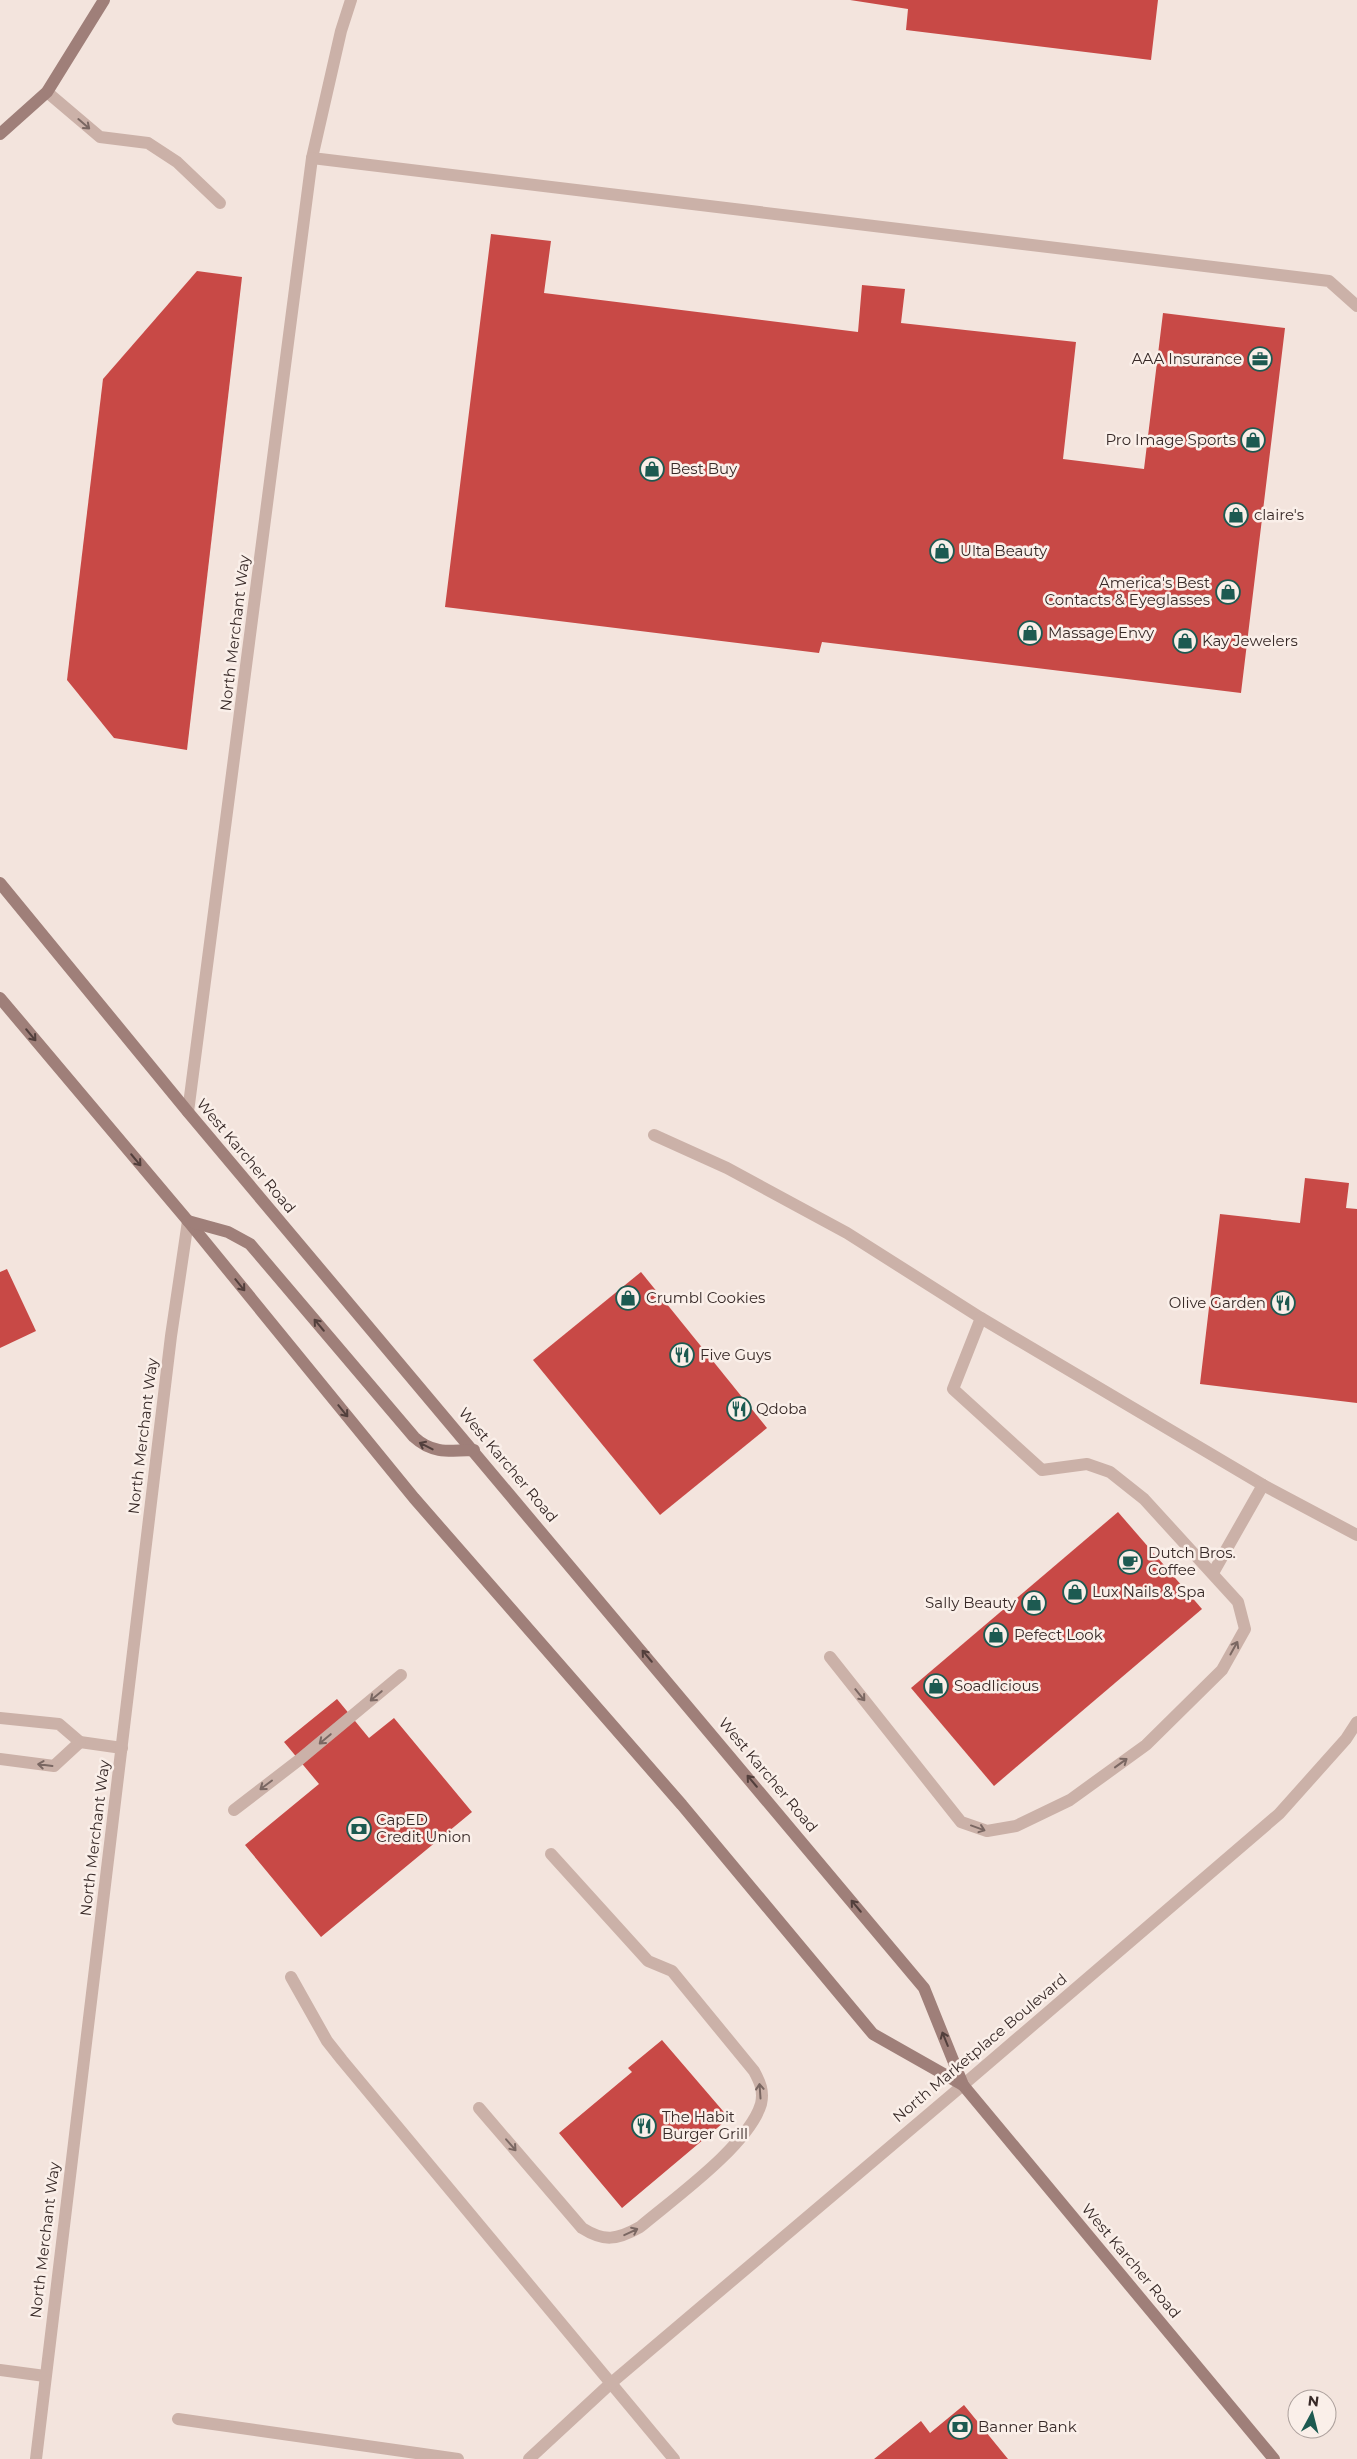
<svg xmlns="http://www.w3.org/2000/svg" width="1357" height="2459" viewBox="0 0 1357 2459" font-family="Montserrat,sans-serif">
<style>
.building{fill:#c84946}
.lines{fill:none;stroke-linecap:round;stroke-linejoin:round}
.service{stroke:#cbb1a8;stroke-width:12}
.minor{stroke:#cbb1a8;stroke-width:12}
.tertiary{stroke:#cbb1a8;stroke-width:12}
.secondary{stroke:#9f7f79;stroke-width:12}
.oneway{stroke:#7a6762}
.oneway2{stroke:#523f3c}
.labels{text-anchor:middle;stroke-width:5;stroke-linejoin:round;paint-order:stroke}
.poi-label{font-size:15px;fill:#382a28;stroke:#faefe9;text-anchor:start}
.street-label{font-size:15px;fill:#382a28;stroke:#faefe9}
</style>
<rect width="100%" height="100%" fill="#f3e4dd"/>
<g class="building">
<path d="M850,0h308l-7,60 -245,-30 2,-21z"/>
<path d="M491,234l60,7 -7,52 314,39 4,-47 43,4 -4,34 175,19 -13,117 81,10 19,-156 122,15 -44,365 -419,-51 -3,11 -374,-46z"/>
<path d="M197,271l45,6 -55,473 -73,-12 -47,-58 36,-301z"/>
<path d="M1305,1178l44,5 -3,25 11,1v194l-157,-19 20,-170 80,9z"/>
<path d="M7,1269l29,62 -36,17v-76z"/>
<path d="M641,1272l126,156 -107,87 -127,-155z"/>
<path d="M1118,1512l84,97 -208,177 -83,-98z"/>
<path d="M337,1699l32,39 25,-20 78,94 -151,125 -76,-92 74,-61 -35,-42z"/>
<path d="M662,2040l67,78 -107,90 -63,-75 73,-61 -4,-4z"/>
<path d="M964,2405l44,54h-134l47,-38 9,12z"/>
</g>
<g class="lines">
<g class="service">
<path d="M351,0l-10,31 -29,127 1017,123 28,25"/>
<path d="M47,92l53,45 48,6 29,19 43,41"/>
<path d="M654,1135l73,33 120,65 134,85 282,167 94,50"/>
<path d="M1213,1573l50,-88"/>
<path d="M830,1657l131,165 26,9 29,-5 54,-26 76,-55 76,-75 23,-41 -7,-27 -94,-103 -34,-27 -23,-8 -45,6 -89,-81 28,-71"/>
<path d="M0,1718l59,6 21,18 42,6"/>
<path d="M0,1759l54,7 26,-24"/>
<path d="M234,1810l65,-50 102,-85"/>
<path d="M291,1977l36,64 15,19 332,399"/>
<path d="M479,2108l103,120c22,14 35,12 58,-1 33,-28 109,-82 121,-123 3,-13 -1,-22 -7,-33l-82,-100 -24,-10 -97,-107"/>
<path d="M0,2370l45,6"/>
<path d="M178,2419l280,40"/>
<path d="M529,2459l81,-75"/>
</g>
<g class="minor">
<path d="M188,1112l124,-954"/>
<path d="M610,2384l353,-299"/>
<path d="M36,2459l135,-1123 17,-115"/>
</g>
<path class="tertiary" d="M963,2085l316,-271 67,-75 11,-17"/>
<g class="secondary">
<path d="M0,134l47,-42 57,-92"/>
<path d="M0,883l188,229 736,876 39,97 311,374"/>
<path d="M0,998l188,223 226,277 268,307 191,229 90,51"/>
<path d="M188,1221l40,11 22,12 164,193c18,17 36,14 60,13"/>
</g>
</g>
<defs><path id="oneway-shaft" d="M-6 0H5M1.5-3L5.5 0L1.5 3" fill="none" stroke-width="1.6" stroke-linecap="round" stroke-linejoin="round" transform="scale(1.25)"/></defs>
<g class="oneway">
<use href="#oneway-shaft" transform="translate(84 124) rotate(41)"/>
<use href="#oneway-shaft" transform="translate(1234 1648) rotate(-61)"/>
<use href="#oneway-shaft" transform="translate(860 1695) rotate(51)"/>
<use href="#oneway-shaft" transform="translate(376 1696) rotate(140)"/>
<use href="#oneway-shaft" transform="translate(325 1739) rotate(140)"/>
<use href="#oneway-shaft" transform="translate(1121 1763) rotate(-36)"/>
<use href="#oneway-shaft" transform="translate(45 1765) rotate(-173)"/>
<use href="#oneway-shaft" transform="translate(266 1785) rotate(143)"/>
<use href="#oneway-shaft" transform="translate(978 1828) rotate(20)"/>
<use href="#oneway-shaft" transform="translate(760 2091) rotate(-94)"/>
<use href="#oneway-shaft" transform="translate(511 2145) rotate(49)"/>
<use href="#oneway-shaft" transform="translate(631 2232) rotate(-25)"/>
</g>
<g class="oneway2">
<use href="#oneway-shaft" transform="translate(31 1035) rotate(50)"/>
<use href="#oneway-shaft" transform="translate(136 1160) rotate(50)"/>
<use href="#oneway-shaft" transform="translate(240 1285) rotate(51)"/>
<use href="#oneway-shaft" transform="translate(319 1325) rotate(-130)"/>
<use href="#oneway-shaft" transform="translate(343 1411) rotate(51)"/>
<use href="#oneway-shaft" transform="translate(426 1446) rotate(-153)"/>
<use href="#oneway-shaft" transform="translate(647 1656) rotate(-130)"/>
<use href="#oneway-shaft" transform="translate(752 1781) rotate(-130)"/>
<use href="#oneway-shaft" transform="translate(856 1906) rotate(-130)"/>
<use href="#oneway-shaft" transform="translate(945 2039) rotate(-112)"/>
</g>
<defs>
<g id="office-ring" transform="scale(1.25)"><circle r="9.5" fill="#faefe9" stroke="#1d5a51" stroke-width="1.5"/><path d="M-6-3h4V-5.5h4V-3h4V5H-6ZM-1-4.5V-3h2v-1.5ZM-6 0V1H6V0Z" fill="#1d5a51"/></g>
<g id="shop-ring" transform="scale(1.25)"><circle r="9.5" fill="#faefe9" stroke="#1d5a51" stroke-width="1.5"/><path d="M-5-2.5h2.3a2.7 3.5 0 0 1 5.4 0H5L5.5 6h-11ZM-1.5-2.5h3a1.5 2.3 0 0 0-3 0Z" fill="#1d5a51"/></g>
<g id="restaurant-ring" transform="scale(1.25)"><circle r="9.5" fill="#faefe9" stroke="#1d5a51" stroke-width="1.5"/><path d="M-5-6h1v4h1v-4h1v4h1v-4h1v5L-1.5 .5V6h-2V.5L-5-1ZM5-6V6H3V1.5H1.5Q1.5-4 5-6Z" fill="#1d5a51"/></g>
<g id="cafe-ring" transform="scale(1.25)"><circle r="9.5" fill="#faefe9" stroke="#1d5a51" stroke-width="1.5"/><path d="M-5.5-4.5H6V0H3Q3 3.5 0 3.5H-2.5Q-5.5 3.5-5.5 0ZM3-3.2v2h1.7v-2ZM-6 4.5H4V6H-6Z" fill="#1d5a51"/></g>
<g id="bank-ring" transform="scale(1.25)"><circle r="9.5" fill="#faefe9" stroke="#1d5a51" stroke-width="1.5"/><path d="M-6-4H6V4H-6ZM0-2.3a2.3 2.3 0 1 0 0 4.6a2.3 2.3 0 1 0 0-4.6Z" fill="#1d5a51"/></g>
</defs>
<g fill-rule="evenodd">
<use href="#office-ring" x="1260" y="359"/>
<use href="#shop-ring" x="1253" y="440"/>
<use href="#shop-ring" x="652" y="469"/>
<use href="#shop-ring" x="1236" y="515"/>
<use href="#shop-ring" x="942" y="551"/>
<use href="#shop-ring" x="1228" y="592"/>
<use href="#shop-ring" x="1030" y="633"/>
<use href="#shop-ring" x="1185" y="641"/>
<use href="#shop-ring" x="628" y="1298"/>
<use href="#restaurant-ring" x="1283" y="1303"/>
<use href="#restaurant-ring" x="682" y="1355"/>
<use href="#restaurant-ring" x="739" y="1409"/>
<use href="#cafe-ring" x="1130" y="1562"/>
<use href="#shop-ring" x="1075" y="1592"/>
<use href="#shop-ring" x="1034" y="1603"/>
<use href="#shop-ring" x="996" y="1635"/>
<use href="#shop-ring" x="936" y="1686"/>
<use href="#bank-ring" x="359" y="1829"/>
<use href="#restaurant-ring" x="644" y="2126"/>
<use href="#bank-ring" x="960" y="2427"/>
</g>
<g class="labels">
<g class="poi-label">
<text x="1242" y="364" text-anchor="end">AAA Insurance</text>
<text x="1236" y="445" text-anchor="end">Pro Image Sports</text>
<text x="670" y="474">Best Buy</text>
<text x="1254" y="520">claire's</text>
<text x="960" y="556">Ulta Beauty</text>
<text x="1210" y="588" text-anchor="end">America's Best<tspan x="1210" dy="17">Contacts &amp; Eyeglasses</tspan></text>
<text x="1048" y="638">Massage Envy</text>
<text x="1202" y="646">Kay Jewelers</text>
<text x="646" y="1303">Crumbl Cookies</text>
<text x="1266" y="1308" text-anchor="end">Olive Garden</text>
<text x="700" y="1360">Five Guys</text>
<text x="756" y="1414">Qdoba</text>
<text x="1148" y="1558">Dutch Bros.<tspan x="1148" dy="17">Coffee</tspan></text>
<text x="1092" y="1597">Lux Nails &amp; Spa</text>
<text x="1016" y="1608" text-anchor="end">Sally Beauty</text>
<text x="1014" y="1640">Pefect Look</text>
<text x="954" y="1691">Soadlicious</text>
<text x="376" y="1825">CapED<tspan x="376" dy="17">Credit Union</tspan></text>
<text x="662" y="2122">The Habit<tspan x="662" dy="17">Burger Grill</tspan></text>
<text x="978" y="2432">Banner Bank</text>
</g>
<g class="street-label">
<text transform="translate(235 633) rotate(-83)" y="5">North Merchant Way</text>
<text transform="translate(246 1156) rotate(50)" y="5">West Karcher Road</text>
<text transform="translate(143 1436) rotate(-83)" y="5">North Merchant Way</text>
<text transform="translate(508 1465) rotate(50)" y="5">West Karcher Road</text>
<text transform="translate(768 1775) rotate(50)" y="5">West Karcher Road</text>
<text transform="translate(95 1838) rotate(-83)" y="5">North Merchant Way</text>
<text transform="translate(980 2048) rotate(-40)" y="5">North Marketplace Boulevard</text>
<text transform="translate(45 2240) rotate(-83)" y="5">North Merchant Way</text>
<text transform="translate(1131 2261) rotate(50)" y="5">West Karcher Road</text>
</g>
</g>
<g transform="translate(1312 2414) rotate(7)"><circle r="24" fill="#faefe9" stroke="#aca09c"/>
<path d="M0-4L9 19L0 12L-9 19Z" fill="#1d5a51"/>
<text y="-8" font-size="14" font-weight="bold" text-anchor="middle" fill="#382a28">N</text>
</g>
</svg>
